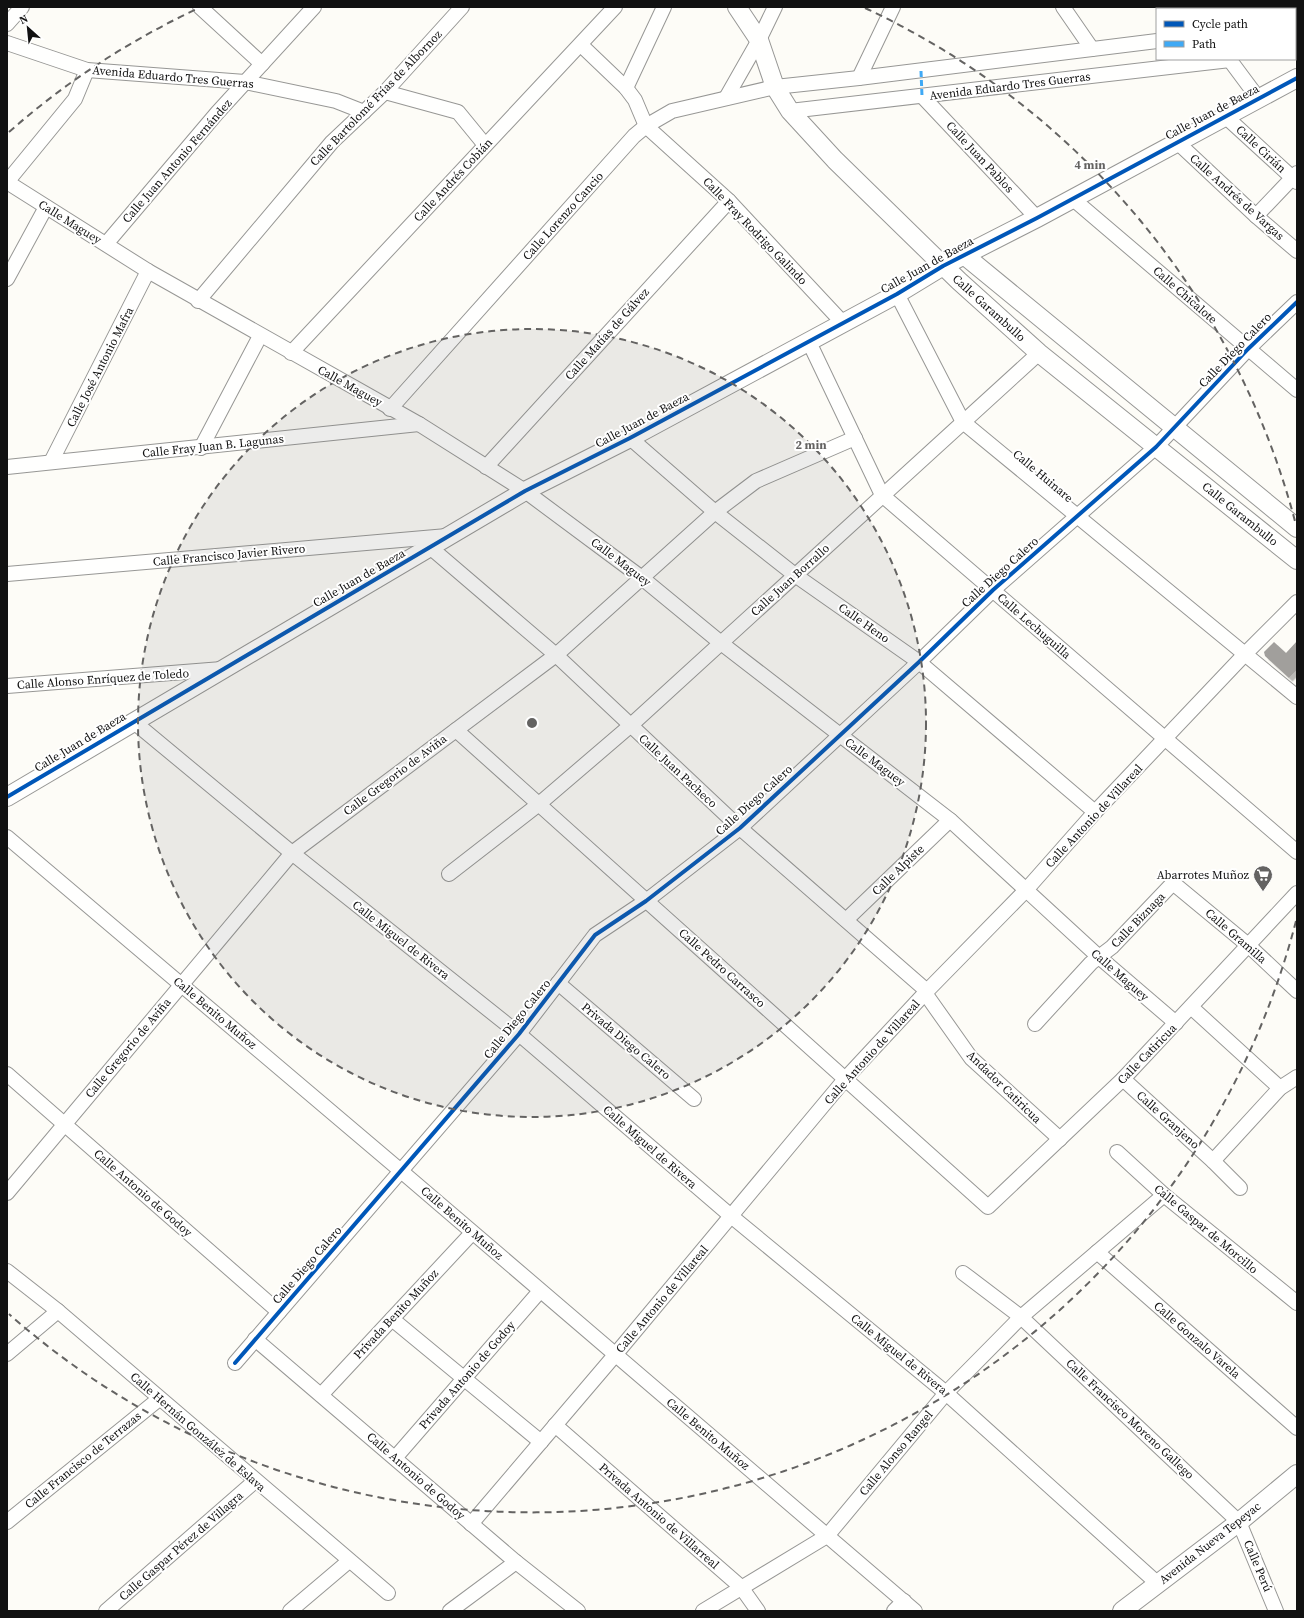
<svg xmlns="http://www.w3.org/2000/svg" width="1304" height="1618" viewBox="0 0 1304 1618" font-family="'Source Serif 4',serif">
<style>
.building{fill:#a19f9c;filter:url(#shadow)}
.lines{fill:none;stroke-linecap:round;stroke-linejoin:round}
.minor-casing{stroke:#979795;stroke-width:16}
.tertiary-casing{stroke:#979795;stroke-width:20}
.minor{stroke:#fffffe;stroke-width:14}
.tertiary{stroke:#fffffe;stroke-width:18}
.quiet{stroke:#3fa9f5;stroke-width:3;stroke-dasharray:6 3;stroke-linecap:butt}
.cycleway-casing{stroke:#fff;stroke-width:6}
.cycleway{stroke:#0057b8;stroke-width:4}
.ring{fill:none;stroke:#646362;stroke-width:2;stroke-dasharray:7 5}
.labels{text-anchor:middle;stroke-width:4;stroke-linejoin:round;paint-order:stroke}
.street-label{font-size:12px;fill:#111;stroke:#fff}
.poi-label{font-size:12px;fill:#111;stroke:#fff;text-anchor:end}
.centre{fill:#646362;stroke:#fff;stroke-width:2}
.ring-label{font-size:12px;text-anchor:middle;font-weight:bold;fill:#646362;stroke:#fff;stroke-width:4;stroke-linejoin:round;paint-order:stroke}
</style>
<defs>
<filter id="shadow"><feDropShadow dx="3.5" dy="3.5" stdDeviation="0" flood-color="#0004"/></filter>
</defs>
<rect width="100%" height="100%" fill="#fdfcf7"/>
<path class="building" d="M1297,641v29l-8,8 -24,-22 -1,-4 10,-10 12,11z"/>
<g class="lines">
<g class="minor-casing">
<g id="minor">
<path d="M200,7l62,57"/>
<path d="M1063,7l29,42"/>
<path d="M1193,7l1,2"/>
<path d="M7,24l15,-17"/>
<path d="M7,43l80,27 158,12 91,19 28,11"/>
<path d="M581,45l45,43 9,12 11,26 83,75 114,122"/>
<path d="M1229,59l29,39"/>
<path d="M859,78l34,-71"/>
<path d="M626,88l38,-81"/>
<path d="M385,92l73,20 27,33"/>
<path d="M922,96l115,122"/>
<path d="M726,98l33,-58 16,-33"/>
<path d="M790,111l440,-51"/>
<path d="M1225,116l72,66"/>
<path d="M1177,142l79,74 41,35"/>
<path d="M7,182l141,89 271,153 106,67 117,87 79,65 229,177 149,137 77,66"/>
<path d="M7,182l68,-83 12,-29"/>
<path d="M1073,199l224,191"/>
<path d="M1256,216l41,-43"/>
<path d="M106,244l111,-131 97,-106"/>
<path d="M7,279l39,-72"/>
<path d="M897,294l66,128 334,275"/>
<path d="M198,301l134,-159 53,-50 77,-85"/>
<path d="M809,342l73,153 415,357"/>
<path d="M291,353l324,-346"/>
<path d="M390,409l244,-273 12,-10 26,-15 103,-24 84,-9 298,-37"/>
<path d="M630,438l85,74 80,63 124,87 176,150"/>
<path d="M201,448l59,-112"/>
<path d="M51,462l97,-191"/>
<path d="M7,467l412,-43"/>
<path d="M486,467l243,-266"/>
<path d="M431,548l125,107 184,173 187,163"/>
<path d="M7,574l440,-38"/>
<path d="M7,686l215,-17"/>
<path d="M134,722l158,131 227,181 212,182 215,177 211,190"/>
<path d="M456,730l532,477 135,-128 174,-186"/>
<path d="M7,837l394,334 514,440"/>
<path d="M449,874l90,-70 91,-78 409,-373"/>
<path d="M846,920l104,-100"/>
<path d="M558,983l136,116"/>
<path d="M925,993l46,65 89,81"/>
<path d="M1191,1007l89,81"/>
<path d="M1035,1024l56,-61 21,-16 61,-64 75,62 49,46"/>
<path d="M7,1074l272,238"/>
<path d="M1123,1079l90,82 27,27"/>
<path d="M1117,1152l47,43 133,108"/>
<path d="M1213,1161l67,-73 17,-11"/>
<path d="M7,1193l285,-340 264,-198 159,-143 41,-31 99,-43"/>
<path d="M1097,1252l200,176"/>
<path d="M7,1271l51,40 330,282"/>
<path d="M963,1273l58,44 218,205 37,89"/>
<path d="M392,1319l149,123"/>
<path d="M255,1339l261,223 62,49"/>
<path d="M7,1354l51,-43"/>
<path d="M235,1363l284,-329 76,-99 51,-34 94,-73 179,-166 74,-72 163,-143 92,-98 49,-47"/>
<path d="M321,1395l151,-162"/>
<path d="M555,1425l186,162 17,24"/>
<path d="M395,1458l145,-167"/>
<path d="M7,1522l152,-123"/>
<path d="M471,1524l144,-169 231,-277 81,-87 99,-101 69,-78 150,-158 52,-52"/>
<path d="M106,1611l149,-130"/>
<path d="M290,1611l59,-50"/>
<path d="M450,1611l66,-49"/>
<path d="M703,1611l124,-75 119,-143 75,-76 143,-122"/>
<path d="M894,1611l10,-10"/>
</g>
</g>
<g class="tertiary-casing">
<g id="tertiary">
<path d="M737,7l22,33 16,47 15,24 45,49 124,121 80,72 258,207"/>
<path d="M964,255l333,273"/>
<path d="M7,797l518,-306 105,-53 267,-144 46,-28 94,-48 260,-140"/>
<path d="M1122,1611l117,-89 58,-48"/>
</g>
</g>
<use href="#minor" class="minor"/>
<use href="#tertiary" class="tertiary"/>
<path class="quiet" d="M921,71l1,25"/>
<g class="cycleway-casing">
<g id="cycleway">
<path d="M7,797l518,-306 105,-53 267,-144 46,-28 94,-48 260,-140"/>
<path d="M235,1363l284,-329 76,-99 51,-34 94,-73 179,-166 74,-72 163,-143 92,-98 49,-47"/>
</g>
</g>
<use href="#cycleway" class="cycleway"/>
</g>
<circle cx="532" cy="723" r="394" fill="#646362" fill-opacity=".12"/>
<g class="ring">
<circle cx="532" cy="723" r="394"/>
<path d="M1296 921A789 789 0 0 1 9 1314M9 132A789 789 0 0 1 199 8M865 8A789 789 0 0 1 1296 525"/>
</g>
<defs>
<g id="supermarket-pin" transform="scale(1)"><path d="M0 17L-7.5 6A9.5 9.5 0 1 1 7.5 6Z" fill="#646362" stroke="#fff"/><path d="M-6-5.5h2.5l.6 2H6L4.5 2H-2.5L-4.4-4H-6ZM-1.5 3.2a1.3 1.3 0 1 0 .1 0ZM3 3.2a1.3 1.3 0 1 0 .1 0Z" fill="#fff"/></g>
</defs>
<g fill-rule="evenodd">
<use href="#supermarket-pin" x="1263" y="875"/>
</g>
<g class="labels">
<g class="street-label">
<text transform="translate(173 77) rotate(5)" y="4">Avenida Eduardo Tres Guerras</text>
<text transform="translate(1010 86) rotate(-7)" y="4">Avenida Eduardo Tres Guerras</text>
<text transform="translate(376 98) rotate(-46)" y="4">Calle Bartolomé Frías de Albornoz</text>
<text transform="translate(1212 112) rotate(-28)" y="4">Calle Juan de Baeza</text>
<text transform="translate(1261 149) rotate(43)" y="4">Calle Cirián</text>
<text transform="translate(980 157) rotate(47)" y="4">Calle Juan Pablos</text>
<text transform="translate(177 161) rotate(-49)" y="4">Calle Juan Antonio Fernández</text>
<text transform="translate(453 180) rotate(-47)" y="4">Calle Andrés Cobián</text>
<text transform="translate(1237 197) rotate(42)" y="4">Calle Andrés de Vargas</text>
<text transform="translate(563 216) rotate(-48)" y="4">Calle Lorenzo Cancio</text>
<text transform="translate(70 222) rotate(32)" y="4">Calle Maguey</text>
<text transform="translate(755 231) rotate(46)" y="4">Calle Fray Rodrigo Galindo</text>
<text transform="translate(927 265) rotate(-29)" y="4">Calle Juan de Baeza</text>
<text transform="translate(1185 295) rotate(41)" y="4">Calle Chicalote</text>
<text transform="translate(989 308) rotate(42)" y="4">Calle Garambullo</text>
<text transform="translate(607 334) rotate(-48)" y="4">Calle Matías de Gálvez</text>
<text transform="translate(1235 350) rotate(-46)" y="4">Calle Diego Calero</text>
<text transform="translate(100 367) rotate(-63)" y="4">Calle José Antonio Mafra</text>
<text transform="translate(350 386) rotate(29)" y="4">Calle Maguey</text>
<text transform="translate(642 420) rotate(-28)" y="4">Calle Juan de Baeza</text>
<text transform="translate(213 446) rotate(-6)" y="4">Calle Fray Juan B. Lagunas</text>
<text transform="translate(1043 476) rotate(40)" y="4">Calle Huinare</text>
<text transform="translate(1240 514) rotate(39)" y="4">Calle Garambullo</text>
<text transform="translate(229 555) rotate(-5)" y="4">Calle Francisco Javier Rivero</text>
<text transform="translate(621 562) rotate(37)" y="4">Calle Maguey</text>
<text transform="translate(1000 572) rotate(-42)" y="4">Calle Diego Calero</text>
<text transform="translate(359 578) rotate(-30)" y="4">Calle Juan de Baeza</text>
<text transform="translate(790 580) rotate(-42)" y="4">Calle Juan Borrallo</text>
<text transform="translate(864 623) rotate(35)" y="4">Calle Heno</text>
<text transform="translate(1034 626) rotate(41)" y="4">Calle Lechuguilla</text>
<text transform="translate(103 679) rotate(-4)" y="4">Calle Alonso Enríquez de Toledo</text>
<text transform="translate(80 742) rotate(-31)" y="4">Calle Juan de Baeza</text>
<text transform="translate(875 762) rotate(37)" y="4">Calle Maguey</text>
<text transform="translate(678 771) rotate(43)" y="4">Calle Juan Pacheco</text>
<text transform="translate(395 775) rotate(-37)" y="4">Calle Gregorio de Aviña</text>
<text transform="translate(754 800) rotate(-42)" y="4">Calle Diego Calero</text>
<text transform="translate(1094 816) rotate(-47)" y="4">Calle Antonio de Villareal</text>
<text transform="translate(898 870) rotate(-44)" y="4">Calle Alpiste</text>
<text transform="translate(1138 920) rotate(-46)" y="4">Calle Biznaga</text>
<text transform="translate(1236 936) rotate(41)" y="4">Calle Gramilla</text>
<text transform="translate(401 940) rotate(38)" y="4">Calle Miguel de Rivera</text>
<text transform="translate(722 968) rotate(42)" y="4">Calle Pedro Carrasco</text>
<text transform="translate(1120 975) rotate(41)" y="4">Calle Maguey</text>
<text transform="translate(215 1013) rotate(40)" y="4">Calle Benito Muñoz</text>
<text transform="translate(517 1019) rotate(-51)" y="4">Calle Diego Calero</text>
<text transform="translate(626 1041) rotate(40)" y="4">Privada Diego Calero</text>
<text transform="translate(128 1048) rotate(-50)" y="4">Calle Gregorio de Aviña</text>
<text transform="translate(872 1052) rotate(-48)" y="4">Calle Antonio de Villareal</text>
<text transform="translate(1147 1054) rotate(-46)" y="4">Calle Catiricua</text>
<text transform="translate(1004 1087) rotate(44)" y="4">Andador Catiricua</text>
<text transform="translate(1168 1120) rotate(42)" y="4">Calle Granjeno</text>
<text transform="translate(650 1147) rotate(41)" y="4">Calle Miguel de Rivera</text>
<text transform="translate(143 1193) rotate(41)" y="4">Calle Antonio de Godoy</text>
<text transform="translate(462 1223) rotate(41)" y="4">Calle Benito Muñoz</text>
<text transform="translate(1206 1229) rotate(40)" y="4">Calle Gaspar de Morcillo</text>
<text transform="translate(307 1265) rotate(-49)" y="4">Calle Diego Calero</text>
<text transform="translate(662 1299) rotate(-50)" y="4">Calle Antonio de Villareal</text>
<text transform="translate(396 1314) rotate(-47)" y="4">Privada Benito Muñoz</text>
<text transform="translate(1197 1340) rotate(41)" y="4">Calle Gonzalo Varela</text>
<text transform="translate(899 1354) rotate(39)" y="4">Calle Miguel de Rivera</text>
<text transform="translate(467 1375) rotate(-49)" y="4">Privada Antonio de Godoy</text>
<text transform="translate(1130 1419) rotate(43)" y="4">Calle Francisco Moreno Gallego</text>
<text transform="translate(198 1432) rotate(41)" y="4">Calle Hernán González de Eslava</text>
<text transform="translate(708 1434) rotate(40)" y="4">Calle Benito Muñoz</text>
<text transform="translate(896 1453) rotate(-50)" y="4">Calle Alonso Rangel</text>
<text transform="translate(83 1460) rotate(-39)" y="4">Calle Francisco de Terrazas</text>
<text transform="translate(416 1476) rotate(41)" y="4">Calle Antonio de Godoy</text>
<text transform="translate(659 1516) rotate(41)" y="4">Privada Antonio de Villarreal</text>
<text transform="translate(1210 1543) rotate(-38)" y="4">Avenida Nueva Tepeyac</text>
<text transform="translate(181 1546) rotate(-41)" y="4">Calle Gaspar Pérez de Villagra</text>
<text transform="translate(1258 1566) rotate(67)" y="4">Calle Perú</text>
</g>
<g class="poi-label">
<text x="1249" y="879">Abarrotes Muñoz</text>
</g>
</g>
<circle cx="532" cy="723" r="6" class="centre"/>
<g class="ring-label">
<text x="1090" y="169">4 min</text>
<text x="811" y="449">2 min</text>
</g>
<rect width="1304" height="1618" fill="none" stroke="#111111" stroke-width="16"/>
<rect x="1156" y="8" width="140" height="52" fill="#ffffff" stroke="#a0a0a0"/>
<rect x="1164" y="21" width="20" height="6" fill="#0057b8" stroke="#a0a0a0"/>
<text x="1192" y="28" font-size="12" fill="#111111">Cycle path</text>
<rect x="1164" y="41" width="20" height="6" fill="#3fa9f5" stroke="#a0a0a0"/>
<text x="1192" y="48" font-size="12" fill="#111111">Path</text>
<g transform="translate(28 28) rotate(333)" stroke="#ffffff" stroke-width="3" paint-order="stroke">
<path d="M0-3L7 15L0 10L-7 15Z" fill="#111111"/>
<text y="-6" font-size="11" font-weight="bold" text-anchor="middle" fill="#111111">N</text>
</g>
</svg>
